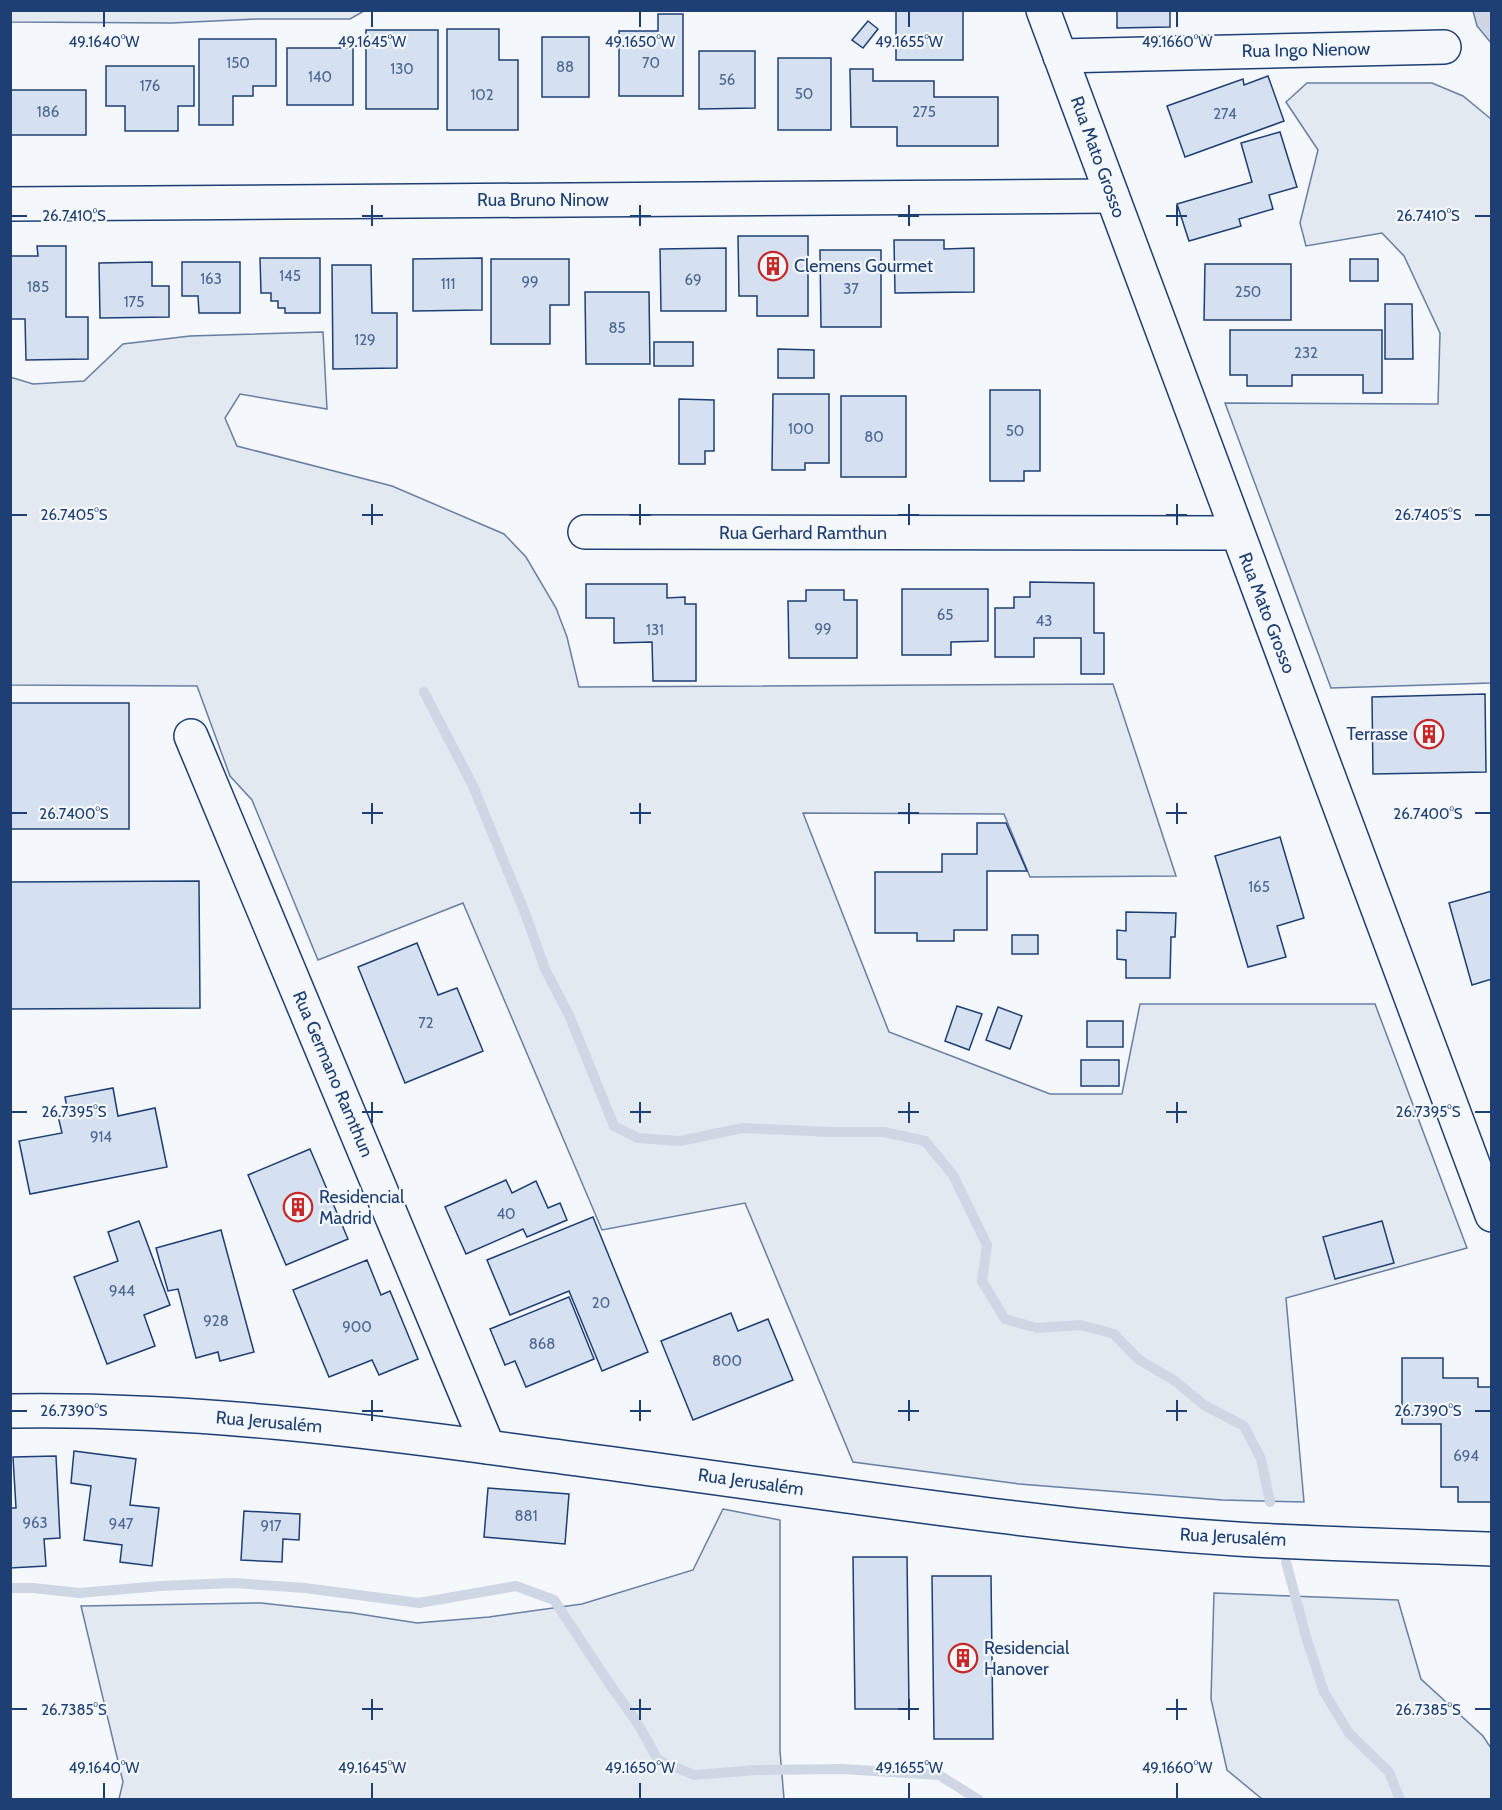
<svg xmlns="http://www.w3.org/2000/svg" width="1502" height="1810" viewBox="0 0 1502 1810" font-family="Cabin,sans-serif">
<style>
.green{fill:#e3e9f0;stroke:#687fa3;stroke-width:1.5}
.water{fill:#cfd7e4;stroke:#687fa3;stroke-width:1.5}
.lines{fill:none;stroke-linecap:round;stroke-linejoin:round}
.stream{stroke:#cfd7e4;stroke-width:10}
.building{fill:#d5e0f0;stroke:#1d3f73;stroke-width:1.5}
.street-casing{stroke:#1d3f73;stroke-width:36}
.secondary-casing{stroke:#1d3f73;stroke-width:36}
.street{stroke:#f4f7fb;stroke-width:33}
.secondary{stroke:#f4f7fb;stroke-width:33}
.ticks{fill:none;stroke:#1d3f73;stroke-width:2}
.labels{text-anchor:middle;stroke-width:4.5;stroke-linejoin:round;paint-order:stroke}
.number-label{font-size:15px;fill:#4b6792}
.street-label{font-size:18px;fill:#1d3f73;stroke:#f4f7fb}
.poi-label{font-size:18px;fill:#1d3f73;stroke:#f4f7fb;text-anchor:start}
.ticks-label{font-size:15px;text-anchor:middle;fill:#1d3f73;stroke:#f4f7fb;stroke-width:4.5;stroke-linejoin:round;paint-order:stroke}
</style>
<rect width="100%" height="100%" fill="#f4f7fb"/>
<g class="green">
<path d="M11,10h353v1l-14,8h-93l-85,4 -161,-1z"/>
<path d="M1307,83h125l31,13 28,23v564l-160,5 -106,-285 213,1 2,-71 -36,-77 -22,-23 -76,13 -6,-23 18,-73 -32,-48z"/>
<path d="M323,332l4,77 -87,-15 -15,24 12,28 155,40 112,48 22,23 30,51 11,29 12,50 534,-3 63,192 -146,1 -26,-63 -201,-1 86,219 161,62h72l18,-90h235l92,244 -181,50 18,204 -82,-2 -203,-16 -166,-22 -108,-259 -143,27 -139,-327 -145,57 -66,-160 -22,-24 -33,-90 -186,-1 -1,-308 23,7 51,-3 39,-37 67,-8z"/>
<path d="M723,1509l57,11v231l4,48h-665l4,-17 -42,-176 180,-3 92,10 64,10 72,-6 93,-13 111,-34z"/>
<path d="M1214,1593l184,7 23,79 62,57 8,12v51h-229l-35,-29 -16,-71z"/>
</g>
<path class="water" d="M1473,11h18v32l-14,-17z"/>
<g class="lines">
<g class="stream">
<path d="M424,692l49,94 52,127 20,56 24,46 45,111 24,12 42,3 63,-13 88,4h53l41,9 28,34 34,70 -5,36 23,38 32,9 44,-3 33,9 24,25 37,22 29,24 40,21 17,33 9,43"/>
<path d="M1286,1562l21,78 17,52 25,41 40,39 11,28"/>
<path d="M10,1588h23l46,5 81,-7 74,-3 71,5 114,15 97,-17 38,14 57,86 27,38 20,36 36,15 63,-5 85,-1 97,6 40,25"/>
</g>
</g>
<g class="building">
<rect x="896" y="10" width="67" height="50"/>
<path d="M1117,10h53v17l-53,1z"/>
<path d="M658,14h25v82h-64v-65h39z"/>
<path d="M868,21l10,8 -15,19 -11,-8z"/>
<path d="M447,29h52v31h19v70h-71z"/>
<rect x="366" y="30" width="72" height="79"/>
<rect x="542" y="37" width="47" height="60"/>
<path d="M199,39h77v47h-23v10h-20v29h-34z"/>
<rect x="287" y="48" width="66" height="57"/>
<path d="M699,51h56v57l-56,1z"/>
<rect x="778" y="58" width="53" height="72"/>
<path d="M106,66h88v40h-16v25h-53v-25h-19z"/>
<path d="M850,69h23v12h61v16h64v49h-101v-19h-46z"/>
<path d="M1268,76l16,45 -99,36 -18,-51 76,-27 1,6z"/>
<rect x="10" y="90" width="76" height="45"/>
<path d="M1280,132l17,55 -28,8 4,14 -34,10 2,7 -52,15 -12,-37 75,-22 -11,-39z"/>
<path d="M738,236h70v80h-51v-20h-18z"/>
<path d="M894,240h50v9l30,-1v44l-79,1z"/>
<path d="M37,246h29v71h22v42l-62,1 -1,-41h-15v-63h28z"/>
<path d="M726,248v63h-65l-1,-62z"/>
<path d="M820,250h61v77h-60z"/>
<path d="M260,258h60v55h-35v-5h-7v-7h-7v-8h-10z"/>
<path d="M482,258v52l-69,1v-52z"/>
<path d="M491,259h78v46h-19v39h-59z"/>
<rect x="1350" y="259" width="28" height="22"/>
<path d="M152,262v24h17v31l-69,1 -1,-55z"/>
<path d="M182,262h58v51h-41l-1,-17h-16z"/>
<path d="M1205,264h86v56h-87z"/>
<path d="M332,265h39l1,48h25v55l-64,1z"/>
<path d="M585,292h64l1,72h-64z"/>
<path d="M1385,304h27l1,55h-28z"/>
<path d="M1230,330h152v63h-19v-18h-71v11h-45v-11h-17z"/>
<rect x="654" y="342" width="39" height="24"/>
<path d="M778,349l36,1v28h-36z"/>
<path d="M990,390h50v81h-16v10h-34z"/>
<path d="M773,394h56v69h-24v7h-33z"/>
<rect x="841" y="396" width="65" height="81"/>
<path d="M679,399l35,1v51h-9v13h-26z"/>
<path d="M1030,582l64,1v50h10v41h-23v-36h-47v19h-39v-49h19v-11h16z"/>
<path d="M586,584h81v14l18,-1v7h11v77h-43l-1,-39 -38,1v-25h-28z"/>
<path d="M902,589h86v52l-37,1v13h-49z"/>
<path d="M806,590h38v10h13v58h-68l-1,-57h18z"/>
<path d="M1485,694l1,78 -113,2 -1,-77z"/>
<rect x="10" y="703" width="119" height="126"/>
<path d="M977,823h29l21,48h-40v59h-33v11h-37v-8h-42v-61h67v-18h35z"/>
<path d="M1280,837l24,81 -27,8 9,31 -38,10 -33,-111z"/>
<path d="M199,881l1,127 -190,1v-127z"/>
<path d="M1492,891v88l-20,6 -23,-82z"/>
<path d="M1126,912l50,1 -1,24h-4l-1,41h-44v-18l-9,-1v-29l9,1z"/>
<rect x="1012" y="935" width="26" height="19"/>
<path d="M417,943l21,52 19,-7 26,63 -78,32 -47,-116z"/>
<path d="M957,1006l25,8 -13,36 -24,-9z"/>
<path d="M998,1007l24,9 -12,33 -24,-9z"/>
<rect x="1087" y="1021" width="36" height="26"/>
<rect x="1081" y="1060" width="38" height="26"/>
<path d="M113,1088l5,28 37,-8 12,59 -137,27 -11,-53 43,-8 -4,-17 10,-3 -3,-16z"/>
<path d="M310,1149l38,90 -62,26 -38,-90z"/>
<path d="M506,1180l6,13 24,-12 12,27 12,-5 7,17 -40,17 -4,-8 -57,25 -21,-47z"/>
<path d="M593,1217l55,135 -46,19 -33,-80 -59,24 -23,-55z"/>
<path d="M139,1221l31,84 -26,10 11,31 -48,18 -33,-87 44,-16 -10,-29z"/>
<path d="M1382,1221l12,42 -59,16 -12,-42z"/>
<path d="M221,1230l33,122 -34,9 -2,-9 -22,6 -18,-69 -10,2 -12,-43z"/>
<path d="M367,1260l14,35 9,-4 28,68 -39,16 -7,-15 -43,17 -36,-87z"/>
<path d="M569,1297l25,62 -68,28 -11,-26 -10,4 -15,-36z"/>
<path d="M731,1313l7,18 30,-12 25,61 -100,40 -32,-79z"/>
<path d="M1402,1358h41v20h35v9h14v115h-34v-15h-17v-63h-39z"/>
<path d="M74,1451l62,8 -6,46 29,3 -7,58 -32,-4 2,-17 -38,-5 7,-54 -20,-3z"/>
<path d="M56,1456l4,82 -16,1 2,27 -36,2v-60h6l-3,-51z"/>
<path d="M488,1488l81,6 -4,50 -81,-7z"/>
<path d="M244,1511l56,3 -1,26 -16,-1 -1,23 -41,-2z"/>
<path d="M853,1557h54l2,152h-54z"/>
<path d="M932,1576h59l2,163h-59z"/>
</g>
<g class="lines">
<g class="street-casing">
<g id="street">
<path d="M1060,56l384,-9"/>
<path d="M10,204l1102,-8"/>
<path d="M585,532l652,1"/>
<path d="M191,736l297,711"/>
<path d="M10,1411c178,-3 354,19 529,43 154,20 307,43 460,62 79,10 159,18 238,23 85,5 170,7 255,10"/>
</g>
</g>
<g class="secondary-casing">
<path id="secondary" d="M1043,10l449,1205"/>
</g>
<use href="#street" class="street"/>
<use href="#secondary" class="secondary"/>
</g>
<path class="ticks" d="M104,12v15M372,12v15M640,12v15M909,12v15M1177,12v15M372,205v21M640,205v21M909,205v21M1177,205v21M12,216h15M362,216h21M630,216h21M898,216h21M1166,216h21M1475,216h15M372,504v21M640,504v21M909,504v21M1177,504v21M12,515h15M362,515h21M630,515h21M898,515h21M1166,515h21M1475,515h15M372,803v21M640,803v21M909,803v21M1177,803v21M12,813h15M362,813h21M630,813h21M898,813h21M1166,813h21M1475,813h15M372,1102v21M640,1102v21M909,1102v21M1177,1102v21M12,1112h15M362,1112h21M630,1112h21M898,1112h21M1166,1112h21M1475,1112h15M372,1400v21M640,1400v21M909,1400v21M1177,1400v21M12,1411h15M362,1411h21M630,1411h21M898,1411h21M1166,1411h21M1475,1411h15M372,1699v21M640,1699v21M909,1699v21M1177,1699v21M12,1709h15M362,1709h21M630,1709h21M898,1709h21M1166,1709h21M1475,1709h15M104,1783v15M372,1783v15M640,1783v15M909,1783v15M1177,1783v15"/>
<defs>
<g id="building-ring" transform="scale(1.5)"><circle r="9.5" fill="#f4f7fb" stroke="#c62828" stroke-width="1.5"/><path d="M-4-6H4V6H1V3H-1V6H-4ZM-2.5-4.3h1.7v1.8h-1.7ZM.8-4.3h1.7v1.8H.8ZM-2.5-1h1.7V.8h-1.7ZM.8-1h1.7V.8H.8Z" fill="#c62828"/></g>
</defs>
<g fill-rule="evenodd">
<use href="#building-ring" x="773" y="266"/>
<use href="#building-ring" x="1429" y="734"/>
<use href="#building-ring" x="298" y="1207"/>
<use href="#building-ring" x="963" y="1658"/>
</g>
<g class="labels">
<g class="number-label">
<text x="238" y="68">150</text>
<text x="651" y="68">70</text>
<text x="565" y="72">88</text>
<text x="402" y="74">130</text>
<text x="320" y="82">140</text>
<text x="727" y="85">56</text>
<text x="150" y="91">176</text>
<text x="804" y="99">50</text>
<text x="482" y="100">102</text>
<text x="48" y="117">186</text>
<text x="924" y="117">275</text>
<text x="1225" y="119">274</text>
<text x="290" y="281">145</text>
<text x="211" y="284">163</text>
<text x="693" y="285">69</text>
<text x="530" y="287">99</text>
<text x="448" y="289">111</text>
<text x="38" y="292">185</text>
<text x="851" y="294">37</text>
<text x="1248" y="297">250</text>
<text x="134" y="307">175</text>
<text x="617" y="333">85</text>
<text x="365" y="345">129</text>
<text x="1306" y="358">232</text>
<text x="801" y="434">100</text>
<text x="1015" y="436">50</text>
<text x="874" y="442">80</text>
<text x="945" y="620">65</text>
<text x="1044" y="626">43</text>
<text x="823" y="634">99</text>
<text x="655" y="635">131</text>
<text x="1259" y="892">165</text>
<text x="426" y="1028">72</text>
<text x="101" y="1142">914</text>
<text x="506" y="1219">40</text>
<text x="122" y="1296">944</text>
<text x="601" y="1308">20</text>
<text x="216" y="1326">928</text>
<text x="357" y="1332">900</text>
<text x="542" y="1349">868</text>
<text x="727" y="1366">800</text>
<text x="1466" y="1461">694</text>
<text x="526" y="1521">881</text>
<text x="35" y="1528">963</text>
<text x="121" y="1529">947</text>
<text x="271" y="1531">917</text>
</g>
<g class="street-label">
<text transform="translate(1306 50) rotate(-1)" y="6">Rua Ingo Nienow</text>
<text transform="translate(1098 157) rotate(70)" y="6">Rua Mato Grosso</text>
<text x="543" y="206">Rua Bruno Ninow</text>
<text x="803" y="539">Rua Gerhard Ramthun</text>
<text transform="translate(1267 613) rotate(69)" y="6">Rua Mato Grosso</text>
<text transform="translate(333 1074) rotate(67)" y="6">Rua Germano Ramthun</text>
<text transform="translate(269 1422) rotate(5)" y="6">Rua Jerusalém</text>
<text transform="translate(751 1482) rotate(8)" y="6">Rua Jerusalém</text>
<text transform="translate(1233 1537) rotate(3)" y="6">Rua Jerusalém</text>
</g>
<g class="poi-label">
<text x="794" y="272">Clemens Gourmet</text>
<text x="1408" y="740" text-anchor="end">Terrasse</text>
<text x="319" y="1203">Residencial<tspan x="319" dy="21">Madrid</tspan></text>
<text x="984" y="1654">Residencial<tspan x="984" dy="21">Hanover</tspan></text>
</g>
</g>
<g class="ticks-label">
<text x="104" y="47">49.1640°W</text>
<text x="372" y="47">49.1645°W</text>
<text x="640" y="47">49.1650°W</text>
<text x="909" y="47">49.1655°W</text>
<text x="1177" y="47">49.1660°W</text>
<text x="1428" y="221">26.7410°S</text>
<text x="74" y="221">26.7410°S</text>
<text x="1428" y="520">26.7405°S</text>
<text x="74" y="520">26.7405°S</text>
<text x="1428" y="819">26.7400°S</text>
<text x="74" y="819">26.7400°S</text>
<text x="1428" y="1117">26.7395°S</text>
<text x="74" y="1117">26.7395°S</text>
<text x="1428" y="1416">26.7390°S</text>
<text x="74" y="1416">26.7390°S</text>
<text x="74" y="1715">26.7385°S</text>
<text x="1428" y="1715">26.7385°S</text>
<text x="104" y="1773">49.1640°W</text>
<text x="372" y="1773">49.1645°W</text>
<text x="640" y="1773">49.1650°W</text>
<text x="909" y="1773">49.1655°W</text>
<text x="1177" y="1773">49.1660°W</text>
</g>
<rect width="1502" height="1810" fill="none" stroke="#1d3f73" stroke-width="24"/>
</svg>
